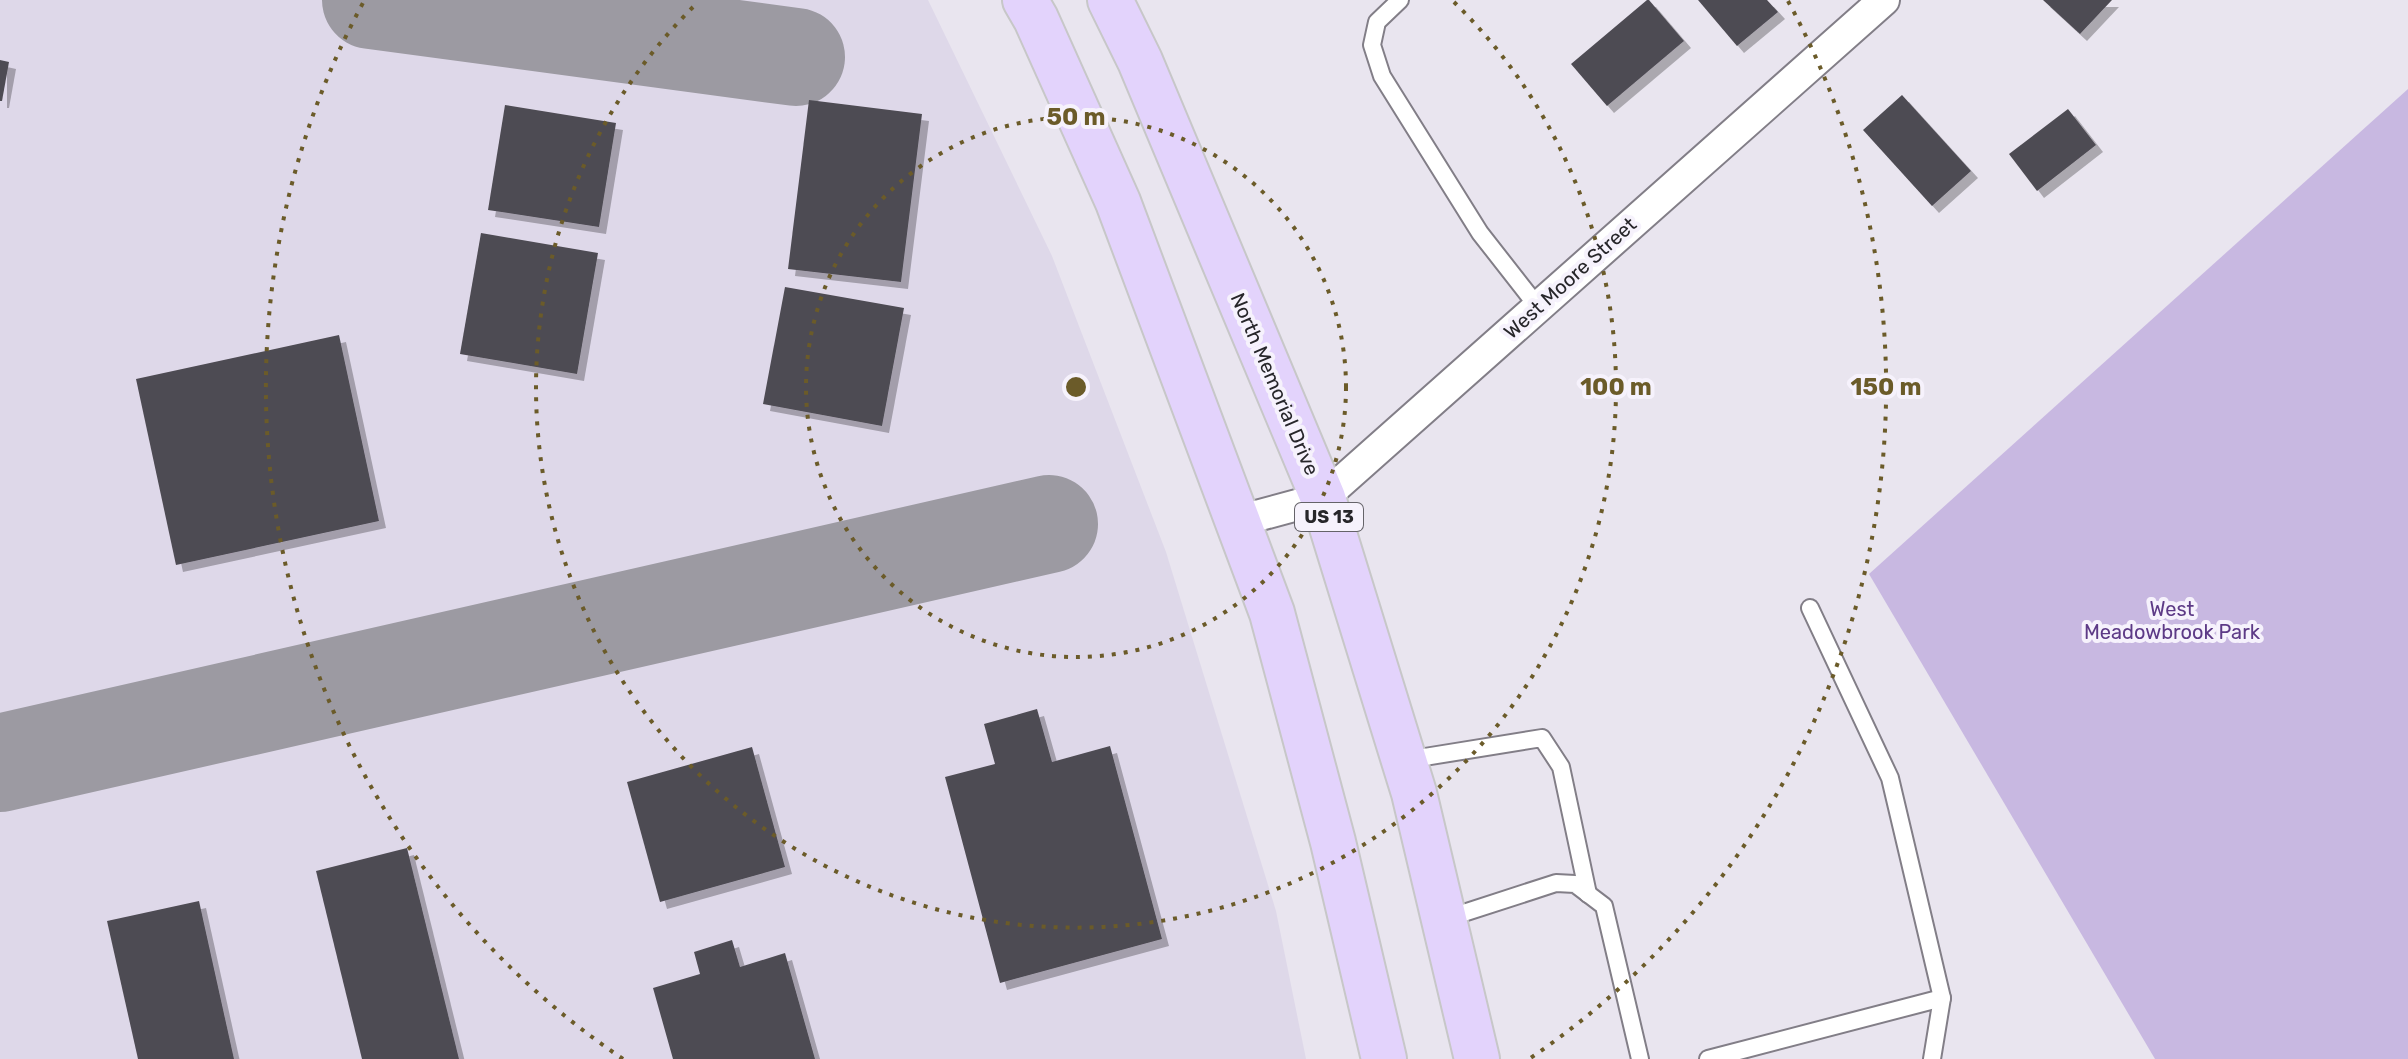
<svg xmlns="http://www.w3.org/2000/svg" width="2408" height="1059" viewBox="0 0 2408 1059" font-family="Rubik,sans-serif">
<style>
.built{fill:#ded8e9}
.park{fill:#c8b8e1}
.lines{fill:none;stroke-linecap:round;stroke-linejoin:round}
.taxiway{stroke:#9c9aa2;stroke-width:98}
.building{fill:#4e4b53;filter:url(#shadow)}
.service-casing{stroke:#827e87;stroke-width:20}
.minor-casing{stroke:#827e87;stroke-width:34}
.primary-casing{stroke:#c7c7c8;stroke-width:48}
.service{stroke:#fff;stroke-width:16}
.minor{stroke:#fff;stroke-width:30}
.primary{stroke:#e3d3fc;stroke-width:44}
.ring{fill:none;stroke:#6b5b29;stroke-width:4;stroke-dasharray:4 8}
.labels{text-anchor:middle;stroke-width:8;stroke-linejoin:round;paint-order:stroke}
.shield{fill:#f6f2fc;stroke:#656369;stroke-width:2}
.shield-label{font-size:18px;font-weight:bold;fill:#27262a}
.street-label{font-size:20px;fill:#27262a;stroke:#f6f2fc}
.park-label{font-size:20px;fill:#5d3a86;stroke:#f6f2fc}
.centre{fill:#6b5b29;stroke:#f6f2fc;stroke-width:4}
.ring-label{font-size:24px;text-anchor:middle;font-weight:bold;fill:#6b5b29;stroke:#f6f2fc;stroke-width:8;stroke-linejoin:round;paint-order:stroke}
</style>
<defs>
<filter id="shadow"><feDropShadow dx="7" dy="7" stdDeviation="0" flood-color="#0004"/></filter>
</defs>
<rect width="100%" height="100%" fill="#e9e5ef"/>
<path class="built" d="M0,0h928l124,256 114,296 110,359 30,148h-1306z"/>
<path class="park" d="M2408,89v970h-253l-286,-485z"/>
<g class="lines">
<g class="taxiway">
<path d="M371,0l425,57"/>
<path d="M0,763l1049,-239"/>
</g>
</g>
<g class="building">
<path d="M1647,0h2l35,41 -77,65 -36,-42z"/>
<path d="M1698,0h69l11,12 -41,34z"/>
<path d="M2043,0h69l-32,34z"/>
<path d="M0,60l9,2 -7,39h-2z"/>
<path d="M1902,95l69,76 -39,35 -69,-76z"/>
<path d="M809,100l113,14 -21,168 -113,-13z"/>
<path d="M505,105l111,18 -17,104 -111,-17z"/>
<path d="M2068,109l28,36 -59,46 -28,-37z"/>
<path d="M481,233l117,20 -21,121 -117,-20z"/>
<path d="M785,287l119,21 -22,118 -119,-22z"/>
<path d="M339,335l40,186 -203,44 -40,-186z"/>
<path d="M1037,709l15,53 58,-16 52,193 -162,44 -55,-206 50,-13 -11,-40z"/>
<path d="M752,747l33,120 -125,35 -33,-120z"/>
<path d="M407,848l52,211h-97l-46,-188z"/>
<path d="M199,901l35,158h-96l-31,-138z"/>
<path d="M732,940l8,27 45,-14 30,106h-142l-20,-71 47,-14 -6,-22z"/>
</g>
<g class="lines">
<g class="service-casing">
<g id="service">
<path d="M1400,0l-23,22 -5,23 10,31 98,157 58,74"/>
<path d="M1406,760l136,-22 19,29 27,127"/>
<path d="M1445,919l111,-36 19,1 29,22 36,153"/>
<path d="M1708,1059l234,-61 -52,-220 -80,-170"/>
<path d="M1932,1059l10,-61"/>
</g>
</g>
<g class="minor-casing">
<path id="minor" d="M1238,521l85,-23 561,-498"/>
</g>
<g class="primary-casing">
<g id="primary">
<path d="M1025,0l11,19 82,183 154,411 61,229 51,217"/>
<path d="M1110,0l30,61 183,437 91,295 63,266"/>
</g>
</g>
<use href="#service" class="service"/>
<use href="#minor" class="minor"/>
<use href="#primary" class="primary"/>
</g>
<g class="ring">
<circle cx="1076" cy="387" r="270"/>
<path d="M1454 2A540 540 0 1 1 698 2"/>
<path d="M623 1059A810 810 0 0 1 364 1M1788 1A810 810 0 0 1 1529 1059"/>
</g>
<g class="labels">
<rect class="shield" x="1295" y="503" width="68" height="28" rx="6"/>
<g class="shield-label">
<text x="1329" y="523">US 13</text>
</g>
<g class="street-label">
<text transform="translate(1570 278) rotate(-42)" y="7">West Moore Street</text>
<text transform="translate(1275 384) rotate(67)" y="7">North Memorial Drive</text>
</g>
<g class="park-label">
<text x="2172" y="616">West<tspan x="2172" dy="23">Meadowbrook Park</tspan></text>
</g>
</g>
<circle cx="1076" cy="387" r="12" class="centre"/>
<g class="ring-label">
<text x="1076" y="125">50 m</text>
<text x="1616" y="395">100 m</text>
<text x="1886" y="395">150 m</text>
</g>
</svg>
